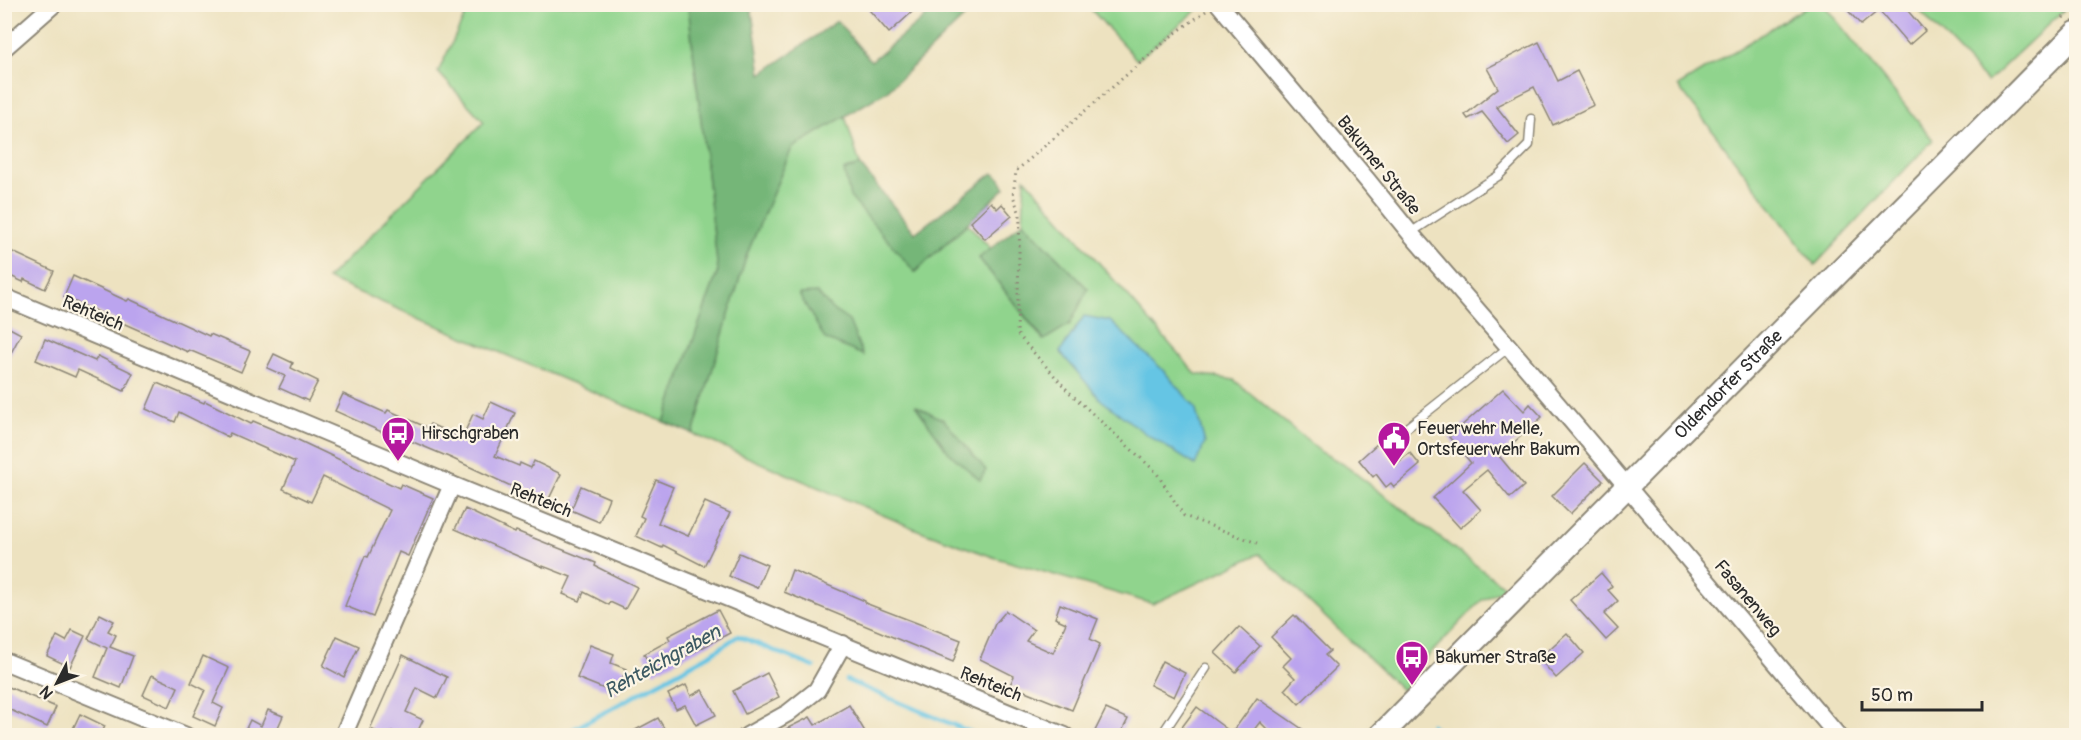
<svg xmlns="http://www.w3.org/2000/svg" width="2081" height="740" font-family="Pangolin,sans-serif">
	<style>
		.green { fill: #90d48d; stroke: #5e805c; stroke-width: 1.5 }
		.forest { fill: #74b678; stroke: #507052; stroke-width: 1.5 }
		.water { fill: #65c5e4; stroke: #487888; stroke-width: 1.5 }
		.lines { fill: none; stroke-linecap: round; stroke-linejoin: round }
		.stream { stroke: #65c5e4; stroke-width: 4.5 }
		.building { fill: #bba4ee }
		.service-casing { stroke: #8c8676; stroke-width: 11 }
		.minor-casing { stroke: #8c8676; stroke-width: 20 }
		.secondary-casing { stroke: #8c8676; stroke-width: 26 }
		.path { stroke: #8c8676; stroke-width: 3; stroke-dasharray: 1.5 4.5; stroke-linecap: butt }
		.service { stroke: #fff; stroke-width: 8 }
		.minor { stroke: #fff; stroke-width: 16 }
		.secondary { stroke: #fff; stroke-width: 22 }
		.labels { text-anchor: middle; stroke-width: 4.5; stroke-linejoin: round; paint-order: stroke }
		.street-label { font-size: 18px; fill: #2b2b2b; stroke: #fcf5e5 }
		.poi-label { font-size: 18px; fill: #2b2b2b; stroke: #fcf5e5; text-anchor: start }
		.water-label { font-size: 20px; font-style: italic; fill: #3c5962; stroke: #fcf5e5 }
	</style>
	<rect width="100%" height="100%" fill="#fcf5e5"/>
	<filter id="ink" filterUnits="userSpaceOnUse"><feTurbulence type="fractalNoise" baseFrequency=".0167" numOctaves="2"/><feDisplacementMap in="SourceGraphic" scale="12" xChannelSelector="R" yChannelSelector="G"/><feConvolveMatrix kernelMatrix="1 2 1 2 8 2 1 2 1" color-interpolation-filters="sRGB"/></filter>
	<filter id="wash" filterUnits="userSpaceOnUse"><feTurbulence type="fractalNoise" baseFrequency=".008" numOctaves="4" result="noise"/><feDisplacementMap in="SourceGraphic" scale="24" xChannelSelector="R" yChannelSelector="G"/><feGaussianBlur stdDeviation="1.35" result="paint"/><feColorMatrix in="noise" values="0 0 0 0 0 0 0 0 0 0 0 0 0 0 0 0 0 1.4 0 .05"/><feComposite in="paint" operator="in"/></filter>
	<g filter="url(#wash)">
		<rect width="100%" height="100%" fill="#ede2c0"/>
		<g class="green">
			<path d="M470 5H688L718 271 664 422 327 279 484 122 438 72Z"/>
			<path d="M1087 5H1203L1137 60Z"/>
			<path d="M1809 5H1824L1933 140 1815 265 1678 86Z"/>
			<path d="M1914 5H2069L1987 82Z"/>
			<path d="M845 116 860 165 844 171 915 272 968 224 991 249 979 258 1043 340 1070 324 1088 289 1023 222 1025 178 1196 374 1234 380 1321 452 1343 464 1506 588 1482 600 1411 674 1403 691 1259 554 1153 604 993 557 918 530 693 434 747 254 792 148Z"/>
		</g>
		<g class="forest">
			<path d="M688 5H751L761 74 837 21 871 61 940 5H977L887 91 792 148 747 254 693 434 664 422 718 271Z"/>
			<path d="M860 165 915 233 993 173 1000 179 1005 188 915 272 850 197 844 171Z"/>
			<path d="M1023 222 1088 289 1070 324 1044 340 979 258Z"/>
			<path d="M817 293 833 310 849 321 863 355 825 339 799 294Z"/>
			<path d="M915 405 944 420 986 470 980 480 949 453Z"/>
		</g>
		<path class="water" d="M1084 316 1110 321 1163 370 1195 407 1205 443 1195 465 1146 434 1101 400 1060 352Z"/>
		<g class="lines">
			<g class="stream">
				<path d="M846 680 980 736"/>
				<path d="M1431 725 1442 736"/>
				<path d="M561 736 711 654 738 636 814 667"/>
			</g>
		</g>
		<g id="blocks">
			<g class="building">
				<path d="M864 4H921L889 33Z"/>
				<path d="M1842 4H1902L1925 31 1909 45 1879 10 1861 25Z"/>
				<path d="M1539 42 1558 81 1577 71 1594 105 1553 125 1534 87 1496 106 1519 135 1508 144 1482 112 1468 119 1465 115 1498 88 1487 68Z"/>
				<path d="M991 202 997 209 1002 204 1012 216 985 239 970 222Z"/>
				<path d="M4 248 54 271 45 289 24 279 23 282 4 273Z"/>
				<path d="M73 276 127 301 129 299 209 336 210 334 250 351 241 372 189 350 188 352 64 297Z"/>
				<path d="M4 325 21 334 4 366Z"/>
				<path d="M45 339 95 361 98 356 133 373 124 391 78 370 75 377 36 360Z"/>
				<path d="M274 354 293 363 291 368 318 381 308 401 279 388 285 376 267 368Z"/>
				<path d="M157 383 204 403 205 401 251 424 253 421 296 439 399 488 401 484 433 498 408 556 399 552 373 617 345 606 365 556 368 557 390 510 323 477 311 502 283 489 295 462 230 433 228 437 179 412 175 422 146 409Z"/>
				<path d="M1503 389 1524 411 1530 404 1542 417 1499 456 1524 486 1510 498 1487 470 1463 490 1481 510 1460 528 1433 498 1471 463 1449 437Z"/>
				<path d="M343 394 386 413 388 410 428 428 430 424 462 438 473 414 483 419 491 402 515 413 495 456 519 466 520 463 531 468 534 461 561 474 547 503 451 458 406 439 404 442 335 411Z"/>
				<path d="M1378 443 1396 464 1410 453 1420 465 1394 487 1391 483 1386 487 1376 474 1373 477 1359 460Z"/>
				<path d="M1585 463 1603 481 1570 514 1552 496Z"/>
				<path d="M656 480 673 487 658 523 688 536 705 502 730 513 704 566 663 545 662 548 636 536 644 518 640 516Z"/>
				<path d="M581 486 609 498 599 522 571 510Z"/>
				<path d="M465 509 515 533 516 531 596 563 595 566 637 587 625 609 610 602 609 605 584 592 580 601 563 594 571 577 543 566V567L455 529Z"/>
				<path d="M739 553 767 565 757 588 729 576Z"/>
				<path d="M792 570 865 601V603L961 640 953 662 784 592Z"/>
				<path d="M1601 573 1612 586 1608 590 1618 601 1604 614 1618 629 1606 640 1570 600Z"/>
				<path d="M1060 604 1098 619 1090 639 1100 644 1072 710 1010 685 1014 676 980 659 995 624 1006 611 1034 630 1026 641 1053 653 1066 623 1055 618Z"/>
				<path d="M718 610 730 633 654 673 644 654 670 640 668 636Z"/>
				<path d="M100 614 114 621 108 631 116 635 110 647 133 656 121 688 95 677 107 648 88 639Z"/>
				<path d="M1294 615 1330 651 1325 655 1337 667 1299 704 1285 689 1295 678 1283 666 1291 658 1271 637Z"/>
				<path d="M1239 627 1260 646 1236 672 1215 653Z"/>
				<path d="M72 630 85 636 70 667 47 656 57 636 66 641Z"/>
				<path d="M1567 633 1584 653 1556 678 1542 662 1547 657 1544 654Z"/>
				<path d="M337 636 359 646 344 677 323 666Z"/>
				<path d="M590 645 614 654 611 663 626 669 617 694 577 678Z"/>
				<path d="M403 655 447 677 437 698 417 688 406 712 423 720 416 735H401L392 731 390 735H385L370 729Z"/>
				<path d="M203 656 229 668 213 703 223 708 215 726 193 716 205 690 191 683Z"/>
				<path d="M1162 661 1185 673 1174 697 1150 685Z"/>
				<path d="M767 673 779 697 745 714 733 691Z"/>
				<path d="M152 675 178 687 169 707 143 695Z"/>
				<path d="M4 685 56 707 47 727 4 707Z"/>
				<path d="M686 685 691 696 702 690 716 715 696 725 685 705 676 709 668 694Z"/>
				<path d="M1257 698 1311 735H1273L1260 722 1250 735H1176L1197 707 1232 733Z"/>
				<path d="M849 705 867 735H774L810 717 815 725Z"/>
				<path d="M1106 709 1128 719 1120 735H1104L1095 731Z"/>
				<path d="M268 710 283 716 276 732 282 735H243L250 720 261 726Z"/>
				<path d="M80 714 105 726 101 735H70Z"/>
				<path d="M658 718 668 735H626Z"/>
			</g>
		</g>
	</g>
	<g filter="url(#ink)">
		<use href="#blocks" fill-opacity="0" stroke="#8c8676" stroke-width="1.5"/>
		<g class="lines">
			<defs>
				<g id="service">
					<path d="M1410 233 1498 176 1529 145 1531 119"/>
					<path d="M1394 438 1509 347"/>
					<path d="M1161 736 1206 668"/>
				</g>
				<g id="minor">
					<path d="M1219 4 1367 180 1410 233 1509 347 1838 736"/>
					<path d="M4 48 54 4"/>
					<path d="M4 297 452 485 1065 736"/>
					<path d="M4 661 186 736"/>
					<path d="M343 736 452 485"/>
					<path d="M747 736 788 713 817 690 843 644"/>
				</g>
				<g id="secondary">
					<path id="s1" d="M1380 736 2076 33"/>
				</g>
			</defs>
			<use href="#service" class="service-casing"/>
			<use href="#minor" class="minor-casing"/>
			<use href="#secondary" class="secondary-casing"/>
			<g class="path">
				<path d="M1206 11 1170 37 1016 171 1013 196 1020 214 1017 334 1069 392 1156 472 1184 516 1257 543"/>
				<path d="M2063 18 2076 4"/>
			</g>
			<use href="#service" class="service"/>
			<use href="#minor" class="minor"/>
			<use href="#secondary" class="secondary"/>
		</g>
	</g>
	<defs>
		<symbol id="bus-pin" viewBox="-11 -11 22 30"><path d="M0 17L-7.5 6A9.5 9.5 0 1 1 7.5 6Z" fill="#b5179e" stroke="#fcf5e5"/><path d="M-5-6H5V4H4V6H2V4H-2V6H-4V4H-5ZM-3.5-4V0h7V-4ZM-3.5 1.2v1.5H-2V1.2ZM2 1.2v1.5H3.5V1.2Z" fill="#fff"/></symbol>
		<symbol id="civic-pin" viewBox="-11 -11 22 30"><path d="M0 17L-7.5 6A9.5 9.5 0 1 1 7.5 6Z" fill="#b5179e" stroke="#fcf5e5"/><path d="M-.6-6.5H3V-4.5H.6V-3L4-1V1h2V6H-6V1h2V-1L-.6-3ZM-1.2 2.5V6h2.4V2.5Z" fill="#fff"/></symbol>
	</defs>
	<g fill-rule="evenodd">
		<use href="#bus-pin" x="379" y="414" width="38" height="52"/>
		<use href="#civic-pin" x="1375" y="419" width="38" height="52"/>
		<use href="#bus-pin" x="1393" y="638" width="38" height="52"/>
	</g>
	<g class="labels">
		<g class="street-label">
			<text transform="translate(1379 165) rotate(51)" y="6">Bakumer Straße</text>
			<text transform="translate(93 313) rotate(23)" y="6">Rehteich</text>
			<text dy="6" stroke="none"><textPath href="#s1" startOffset="495">Oldendorfer Straße</textPath></text>
			<text transform="translate(541 500) rotate(22)" y="6">Rehteich</text>
			<text transform="translate(1748 598) rotate(50)" y="6">Fasanenweg</text>
			<text transform="translate(991 684) rotate(22)" y="6">Rehteich</text>
		</g>
		<g class="poi-label">
			<text x="1417" y="434">Feuerwehr Melle,<tspan x="1417" dy="21">Ortsfeuerwehr Bakum</tspan></text>
			<text x="421" y="439">Hirschgraben</text>
			<text x="1435" y="663">Bakumer Straße</text>
		</g>
		<g class="water-label">
			<text transform="translate(662 661) rotate(-29)" y="7">Rehteichgraben</text>
		</g>
	</g>
	<rect width="2081" height="740" fill="none" stroke="#fcf5e5" stroke-width="24"/>
	<g transform="translate(57 683) rotate(228)" stroke="#fcf5e5" stroke-width="4.5" paint-order="stroke">
	<path d="M0-4.5L10 22L0 15L-10 22Z" fill="#2b2b2b"/>
	<text y="-9" font-size="16" font-weight="bold" text-anchor="middle" fill="#2b2b2b">N</text>
	</g>
	<path d="M1862 701v9h120v-9" fill="none" stroke="#2b2b2b" stroke-width="3"/>
	<text x="1871" y="701" font-size="18" fill="#2b2b2b" stroke="#fcf5e5" stroke-width="4.5" paint-order="stroke">50 m</text>
</svg>
